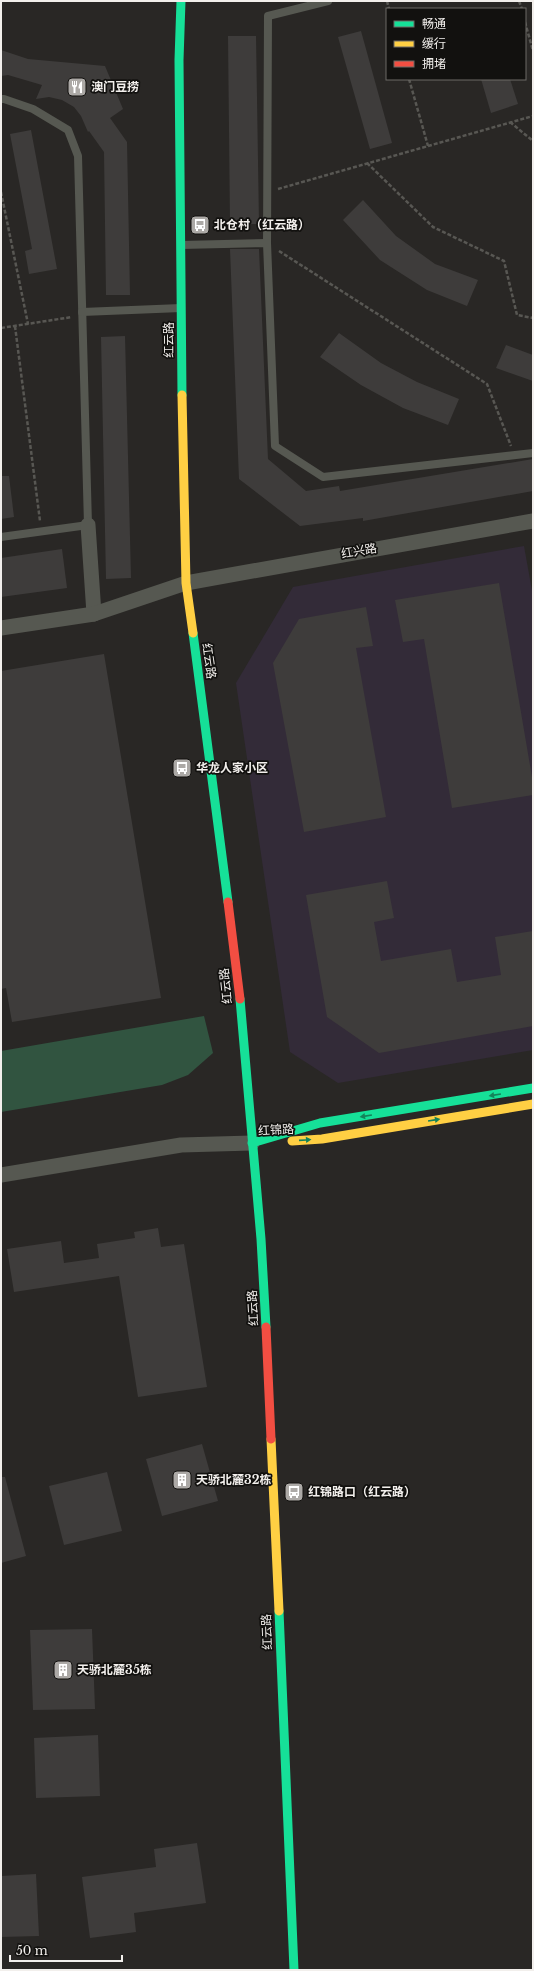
<svg xmlns="http://www.w3.org/2000/svg" width="534" height="1971" font-family="'Libre Baskerville','Noto Sans SC',serif">
	<style>
		.industrial { fill: #332b38 }
		.green { fill: #315440 }
		.building { fill: #3e3c3b }
		.lines { fill: none; stroke-linecap: round; stroke-linejoin: round }
		.path { stroke: #585753; stroke-width: 2.5; stroke-dasharray: 4 2; stroke-linecap: butt }
		.lane { stroke: #565851; stroke-width: 8 }
		.street { stroke: #565851; stroke-width: 15 }
		.fast { stroke: #16e098; stroke-width: 9 }
		.slow { stroke: #ffcf43; stroke-width: 9 }
		.jam { stroke: #f24e42; stroke-width: 9 }
		.oneway { fill: #14835a }
		.labels { text-anchor: middle; stroke-width: 3.5; stroke-linejoin: round; paint-order: stroke }
		.poi-label { font-size: 12px; font-weight: bold; fill: #f2efec; stroke: #12110f; text-anchor: start }
		.street-label { font-size: 12px; fill: #f2efec; stroke: #12110f }
	</style>
	<rect width="100%" height="100%" fill="#292725"/>
	<path class="industrial" d="M524 546 533 596V1050L338 1083 290 1052 236 683 293 587Z"/>
	<path class="green" d="M204 1016 213 1053 188 1075 162 1085 1 1112V1051Z"/>
	<g class="building">
		<path d="M361 31 392 143 370 149 338 37Z"/>
		<path d="M228 36H256L259 224H230Z"/>
		<path d="M1 50 28 59 105 66 123 109 110 118 127 142 130 295H106L104 152 89 131 88 132 81 116 74 107 62 100 49 97 36 99 42 85 8 75 1 76Z"/>
		<path d="M481 79H510L518 104 491 113Z"/>
		<path d="M31 130 57 269 29 274 25 251 32 249 10 134Z"/>
		<path d="M363 200 396 236 435 264 478 280 467 306 427 290 380 260 343 220Z"/>
		<path d="M230 249H259L268 459 306 491 339 486 340 491 533 459V491L363 521V518L300 526 239 479Z"/>
		<path d="M339 333 381 363 417 382 459 399 448 425 403 408 361 385 320 357Z"/>
		<path d="M125 336 131 578 106 579 101 337Z"/>
		<path d="M506 345 533 355V381L496 368Z"/>
		<path d="M1 476H9L14 517 1 519Z"/>
		<path d="M62 549 67 588 1 597V558Z"/>
		<path d="M499 583 533 783V795L452 808 424 639 403 642 395 600Z"/>
		<path d="M366 607 373 646 356 648 386 817 304 832 273 663 299 619Z"/>
		<path d="M104 654 161 998 12 1022 6 988 1 989V671Z"/>
		<path d="M387 881 394 918 374 922 381 961 451 949 457 982 501 975 495 937 533 931V1026L379 1053 327 1017 306 895Z"/>
		<path d="M158 1228 161 1247 184 1244 207 1387 138 1397 119 1276 14 1292 7 1249 61 1241 64 1263 99 1258 97 1244 135 1238 134 1232Z"/>
		<path d="M202 1444 218 1501 162 1516 146 1459Z"/>
		<path d="M107 1472 122 1531 64 1545 49 1486Z"/>
		<path d="M1 1477H5L26 1556 1 1563Z"/>
		<path d="M92 1629 95 1709 33 1710 30 1630Z"/>
		<path d="M98 1735 100 1796 36 1798 34 1738Z"/>
		<path d="M197 1843 206 1903 134 1913 136 1932 90 1938 82 1877 156 1867 154 1849Z"/>
		<path d="M36 1874 39 1936 1 1937V1876Z"/>
	</g>
	<g class="lines">
		<g class="path">
			<path d="M387 1 389 9"/>
			<path d="M519 1 522 9"/>
			<path d="M525 22 533 51"/>
			<path d="M409 79 428 146"/>
			<path d="M510 122 533 141"/>
			<path d="M367 163 433 227 504 261 517 315 533 318"/>
			<path d="M278 189 533 116"/>
			<path d="M1 192 28 324"/>
			<path d="M279 251 487 384 511 446"/>
			<path d="M15 326 40 521"/>
			<path d="M1 328 72 317"/>
		</g>
		<g class="lane">
			<path d="M1 99H4L33 109 68 130 78 156 88 525 1 537"/>
			<path d="M267 243 268 16 328 1"/>
			<path d="M181 245 267 243 275 446 323 477 533 453"/>
			<path d="M82 312 181 308"/>
		</g>
		<g class="street">
			<path d="M88 525 94 614"/>
			<path d="M1 628 94 614 186 583 533 521"/>
			<path d="M1 1175 181 1145 252 1143"/>
		</g>
		<g class="fast">
			<path d="M181 1 179 60 182 395"/>
			<path d="M193 633 228 902"/>
			<path d="M240 999 261 1239 266 1327"/>
			<path d="M252 1143 320 1123 533 1088"/>
			<path d="M279 1611 294 1970"/>
		</g>
		<g class="slow">
			<path d="M182 395 186 583 193 633"/>
			<path d="M292 1141 322 1139 533 1104"/>
			<path d="M271 1439 279 1611"/>
		</g>
		<g class="jam">
			<path d="M228 902 240 999"/>
			<path d="M266 1327 271 1439"/>
		</g>
	</g>
	<defs><path id="oneway-solid" d="M-6-.8H1V-3.2L6.5 0L1 3.2V.8H-6Z"/></defs>
	<g class="oneway">
		<use href="#oneway-solid" transform="translate(495 1095) rotate(171)"/>
		<use href="#oneway-solid" transform="translate(366 1116) rotate(171)"/>
		<use href="#oneway-solid" transform="translate(434 1120) rotate(-9)"/>
		<use href="#oneway-solid" transform="translate(305 1140) rotate(-4)"/>
	</g>
	<defs>
		<symbol id="restaurant-square" viewBox="-11 -11 22 22"><rect x="-9" y="-9" width="18" height="18" rx="4" fill="#aca9a6" stroke="#12110f"/><path d="M-5-6h1v4h1v-4h1v4h1v-4h1v5L-1.5 .5V6h-2V.5L-5-1ZM5-6V6H3V1.5H1.5Q1.5-4 5-6Z" fill="#fff"/></symbol>
		<symbol id="bus-square" viewBox="-11 -11 22 22"><rect x="-9" y="-9" width="18" height="18" rx="4" fill="#aca9a6" stroke="#12110f"/><path d="M-5-6H5V4H4V6H2V4H-2V6H-4V4H-5ZM-3.5-4V0h7V-4ZM-3.5 1.2v1.5H-2V1.2ZM2 1.2v1.5H3.5V1.2Z" fill="#fff"/></symbol>
		<symbol id="building-square" viewBox="-11 -11 22 22"><rect x="-9" y="-9" width="18" height="18" rx="4" fill="#aca9a6" stroke="#12110f"/><path d="M-4-6H4V6H1V3H-1V6H-4ZM-2.5-4.3h1.7v1.8h-1.7ZM.8-4.3h1.7v1.8H.8ZM-2.5-1h1.7V.8h-1.7ZM.8-1h1.7V.8H.8Z" fill="#fff"/></symbol>
	</defs>
	<g fill-rule="evenodd">
		<use href="#restaurant-square" x="66" y="76" width="22" height="22"/>
		<use href="#bus-square" x="189" y="214" width="22" height="22"/>
		<use href="#bus-square" x="171" y="757" width="22" height="22"/>
		<use href="#building-square" x="171" y="1469" width="22" height="22"/>
		<use href="#bus-square" x="283" y="1481" width="22" height="22"/>
		<use href="#building-square" x="52" y="1659" width="22" height="22"/>
	</g>
	<g class="labels">
		<g class="poi-label">
			<text x="91" y="91">澳门豆捞</text>
			<text x="214" y="229">北仓村（红云路）</text>
			<text x="196" y="772">华龙人家小区</text>
			<text x="196" y="1484">天骄北麓32栋</text>
			<text x="308" y="1496">红锦路口（红云路）</text>
			<text x="77" y="1674">天骄北麓35栋</text>
		</g>
		<g class="street-label">
			<text transform="translate(169 340) rotate(-90)" y="4">红云路</text>
			<text transform="translate(359 551) rotate(-10)" y="4">红兴路</text>
			<text transform="translate(209 661) rotate(82)" y="4">红云路</text>
			<text transform="translate(226 986) rotate(-96)" y="4">红云路</text>
			<text transform="translate(276 1130) rotate(-3)" y="4">红锦路</text>
			<text transform="translate(253 1308) rotate(-93)" y="4">红云路</text>
			<text transform="translate(267 1632) rotate(-92)" y="4">红云路</text>
		</g>
	</g>
	<rect width="534" height="1971" fill="none" stroke="#f2efec" stroke-width="4"/>
	<rect x="386" y="8" width="140" height="72" fill="#12110f" stroke="#6c6a67"/>
	<rect x="394" y="21" width="20" height="6" fill="#16e098" stroke="#6c6a67"/>
	<text x="422" y="28" font-size="12" fill="#f2efec">畅通</text>
	<rect x="394" y="41" width="20" height="6" fill="#ffcf43" stroke="#6c6a67"/>
	<text x="422" y="48" font-size="12" fill="#f2efec">缓行</text>
	<rect x="394" y="61" width="20" height="6" fill="#f24e42" stroke="#6c6a67"/>
	<text x="422" y="68" font-size="12" fill="#f2efec">拥堵</text>
	<path d="M10 1955v6h112v-6" fill="none" stroke="#f2efec" stroke-width="2"/>
	<text x="16" y="1955" font-size="12" fill="#f2efec" stroke="#12110f" stroke-width="3" paint-order="stroke">50 m</text>
</svg>
